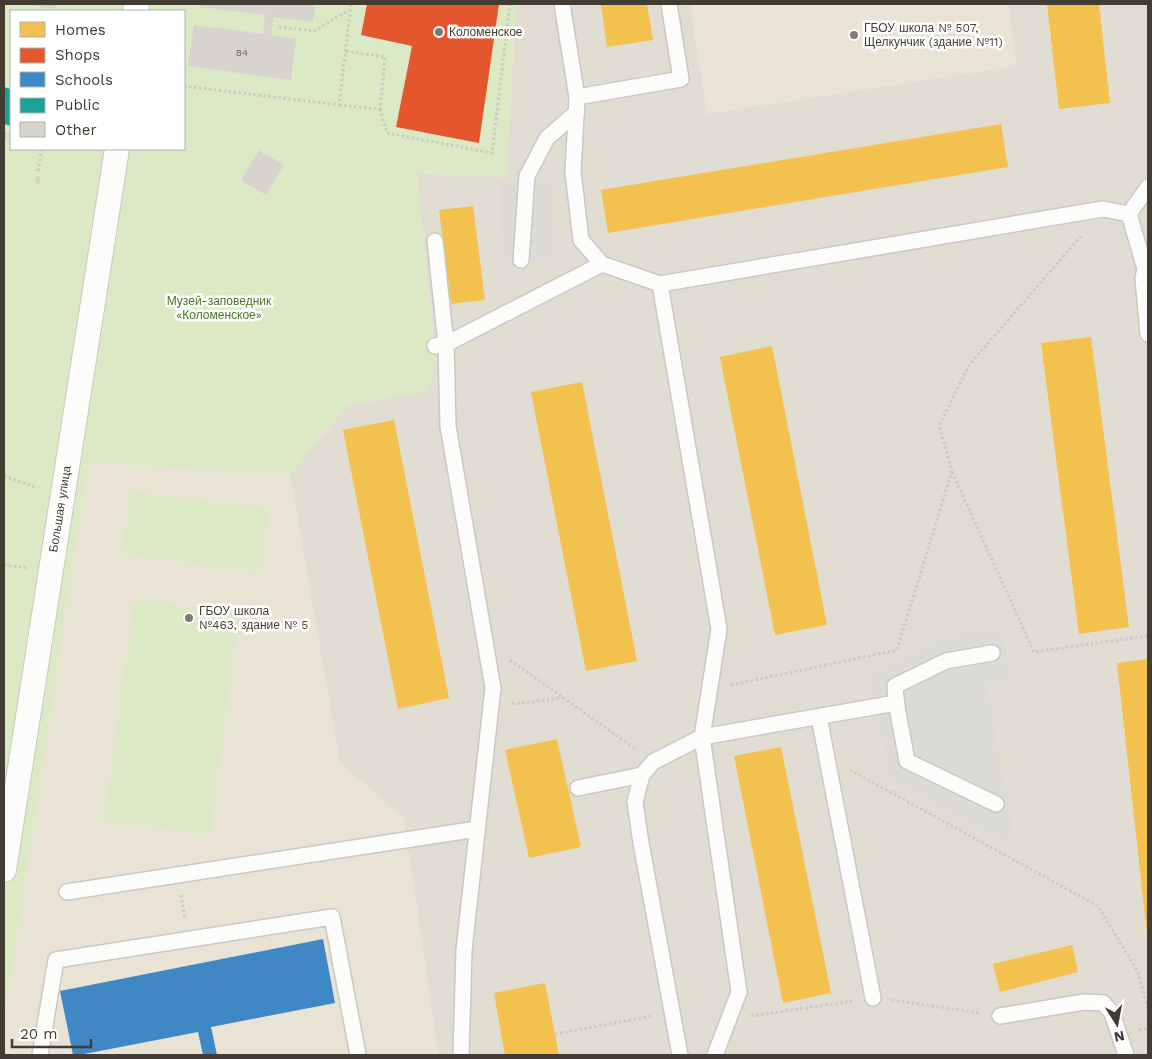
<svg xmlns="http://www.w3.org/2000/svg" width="1152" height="1059" font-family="'Work Sans',sans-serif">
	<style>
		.residential { fill: #e2ddd3 }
		.education { fill: #e9e3d5 }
		.green { fill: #dce9c5; fill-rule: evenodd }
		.parking { fill: #dddbd6 }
		.homes { fill: #f2c14e }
		.shops { fill: #e4572e }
		.schools { fill: #3f88c5 }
		.public { fill: #17a398 }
		.building { fill: #d7d4cf }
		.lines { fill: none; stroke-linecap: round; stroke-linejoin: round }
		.service-casing { stroke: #cac8c2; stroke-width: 18 }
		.pedestrian-casing { stroke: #cac8c2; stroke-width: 26 }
		.path { stroke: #cccac5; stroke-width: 3; stroke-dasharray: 2.5 2.5; stroke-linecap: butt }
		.service { stroke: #fcfcfb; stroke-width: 15 }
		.pedestrian { stroke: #fcfcfb; stroke-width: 24 }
		.poi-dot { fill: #7f7a72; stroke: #fff; stroke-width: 2 }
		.labels { text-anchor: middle; stroke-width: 5; stroke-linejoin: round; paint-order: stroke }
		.number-label { font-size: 10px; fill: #69635b }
		.poi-label { font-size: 12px; fill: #433c33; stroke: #fff; text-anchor: start }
		.park-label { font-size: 12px; fill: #467427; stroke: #fff }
		.street-label { font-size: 12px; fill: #433c33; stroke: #fff }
	</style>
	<rect width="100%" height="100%" fill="#eeece6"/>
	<path class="residential" d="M516 4H1148V1055H4V1022L88 462 290 474 348 405 428 391 436 362 416 173 506 177Z"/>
	<g class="education">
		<path d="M690 4H1008L1017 66 707 114Z"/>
		<path d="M88 462 290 474 340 763 404 818 438 1055H4V1022Z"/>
	</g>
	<g class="green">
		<path d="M4 4H516L506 177 416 173 436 362 428 391 348 405 290 474 88 463 4 1022ZM11 11H184V149H11Z"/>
		<path d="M131 491 269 509 260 572 122 554Z"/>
		<path d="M134 599 239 614 210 835 104 820Z"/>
	</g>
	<g class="parking">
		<path d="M551 181 554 261 503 263 499 183Z"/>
		<path d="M999 624 1010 680 987 683 1016 848 891 781 868 677 932 641Z"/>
	</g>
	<g class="homes">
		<path d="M601 4H647L653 40 607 47Z"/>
		<path d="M1047 4H1099L1110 103 1059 109Z"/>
		<path d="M1001 124 1008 167 608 233 601 190Z"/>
		<path d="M473 206 485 300 451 304 439 210Z"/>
		<path d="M1091 337 1129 627 1079 634 1041 343Z"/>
		<path d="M772 346 827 625 775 635 720 357Z"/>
		<path d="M582 382 637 661 586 671 531 392Z"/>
		<path d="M394 420 449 698 398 709 343 430Z"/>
		<path d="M1148 659V934H1147L1117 663Z"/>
		<path d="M557 739 581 847 529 858 505 750Z"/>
		<path d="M781 747 831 993 783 1003 734 756Z"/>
		<path d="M1072 945 1078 972 1000 992 993 964Z"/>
		<path d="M545 983 559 1055H505L494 993Z"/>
	</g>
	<path class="shops" d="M367 4H499L479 143 396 127 412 46 361 35Z"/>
	<path class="schools" d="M323 939 335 1003 211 1027 217 1055H203L198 1032 79 1055H73L60 991Z"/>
	<path class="public" d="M4 87 11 89V126L4 124Z"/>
	<g class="building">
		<path d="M30 4H56L55 9 30 5Z"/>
		<path d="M200 4H315L313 22 274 17 271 35 296 39 291 80 188 66 194 25 263 34 265 15 200 7Z"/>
		<path d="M259 150 284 165 266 195 241 180Z"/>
		<path d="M36 176 40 177 39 184 35 183Z"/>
	</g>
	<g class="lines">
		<defs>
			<g id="service">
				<path d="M562 4 577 97 573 172 581 240 602 264 660 284"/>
				<path d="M577 97 681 79 669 4"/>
				<path d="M1129 214 1148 187"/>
				<path d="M435 241 446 344 448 426 493 688 464 950 461 1055"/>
				<path d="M521 260 527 176 547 138 577 112"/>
				<path d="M435 346 446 344 602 264"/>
				<path d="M992 653 946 661 895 686C896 711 903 736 907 761L996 804"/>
				<path d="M896 703 702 737 719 629 660 284 1103 209 1129 214 1145 269 1143 278 1148 334"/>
				<path d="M819 717 873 998"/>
				<path d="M578 788 642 775"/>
				<path d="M67 892 477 829"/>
				<path d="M1000 1016 1084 1002 1103 1003 1112 1013 1126 1055"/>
				<path d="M40 1055 56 960 332 917 358 1055"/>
				<path d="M680 1055 641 843 635 802 642 775 653 762 702 737 739 992 715 1055"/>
			</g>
			<g id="pedestrian">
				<path d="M135 11 137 4"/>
				<path d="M4 870 117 149"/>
			</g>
		</defs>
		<use href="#service" class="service-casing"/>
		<use href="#pedestrian" class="pedestrian-casing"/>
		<g class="path">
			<path d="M279 27 314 31 349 10"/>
			<path d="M184 86 339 105 351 4"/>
			<path d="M339 105 380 109 385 57 345 51"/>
			<path d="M380 109 387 133 492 153 510 4"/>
			<path d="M4 133 11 135"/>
			<path d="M4 138 11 137"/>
			<path d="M38 171 42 149"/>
			<path d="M952 472 1034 652 1148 636"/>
			<path d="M4 476 38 488"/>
			<path d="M4 565 28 568"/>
			<path d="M510 660 637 750"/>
			<path d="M731 685 897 650 952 471 939 426 969 365 1082 235"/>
			<path d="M512 704 563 698"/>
			<path d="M850 770 1098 906 1138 972 1148 1010"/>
			<path d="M181 895 185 919"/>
			<path d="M892 1000 980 1013"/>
			<path d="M751 1016 853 1001"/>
			<path d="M1139 1030 1148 1028"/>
			<path d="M555 1034 652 1016"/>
		</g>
		<use href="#service" class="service"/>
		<use href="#pedestrian" class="pedestrian"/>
	</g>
	<g class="poi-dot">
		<circle cx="439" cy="32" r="5"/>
		<circle cx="854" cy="35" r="5"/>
		<circle cx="189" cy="618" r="5"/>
	</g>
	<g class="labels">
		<g class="number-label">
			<text x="242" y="56">84</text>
		</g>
		<g class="poi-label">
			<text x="864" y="32">ГБОУ школа № 507,<tspan x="864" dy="14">Щелкунчик (здание №11)</tspan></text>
			<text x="449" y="36">Коломенское</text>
			<text x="199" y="615">ГБОУ школа<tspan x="199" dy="14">№463, здание № 5</tspan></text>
		</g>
		<g class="park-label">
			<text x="219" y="305">Музей-заповедник<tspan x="219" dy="14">«Коломенское»</tspan></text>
		</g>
		<g class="street-label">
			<text transform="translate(60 509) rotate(-81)" y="4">Большая улица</text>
		</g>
	</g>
	<rect width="1152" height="1059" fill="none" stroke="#433c33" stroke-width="10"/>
	<rect x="10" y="10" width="175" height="140" fill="#ffffff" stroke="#b4b1ad"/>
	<rect x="20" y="22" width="25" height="15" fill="#f2c14e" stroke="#b4b1ad"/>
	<text x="55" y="35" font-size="15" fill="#433c33">Homes</text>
	<rect x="20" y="48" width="25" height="15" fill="#e4572e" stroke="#b4b1ad"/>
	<text x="55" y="60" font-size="15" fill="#433c33">Shops</text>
	<rect x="20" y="72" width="25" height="15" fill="#3f88c5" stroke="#b4b1ad"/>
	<text x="55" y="85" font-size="15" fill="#433c33">Schools</text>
	<rect x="20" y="98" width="25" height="15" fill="#17a398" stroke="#b4b1ad"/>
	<text x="55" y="110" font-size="15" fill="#433c33">Public</text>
	<rect x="20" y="122" width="25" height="15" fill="#d7d4cf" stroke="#b4b1ad"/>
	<text x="55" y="135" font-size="15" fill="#433c33">Other</text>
	<g transform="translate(1117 1024) rotate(169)" stroke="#ffffff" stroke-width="4" paint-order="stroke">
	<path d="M0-4L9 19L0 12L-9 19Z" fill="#433c33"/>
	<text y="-8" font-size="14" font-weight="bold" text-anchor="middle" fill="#433c33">N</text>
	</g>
	<path d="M12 1039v8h79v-8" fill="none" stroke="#433c33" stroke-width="2.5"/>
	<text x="20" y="1039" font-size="15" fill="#433c33" stroke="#ffffff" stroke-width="4" paint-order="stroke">20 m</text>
</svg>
